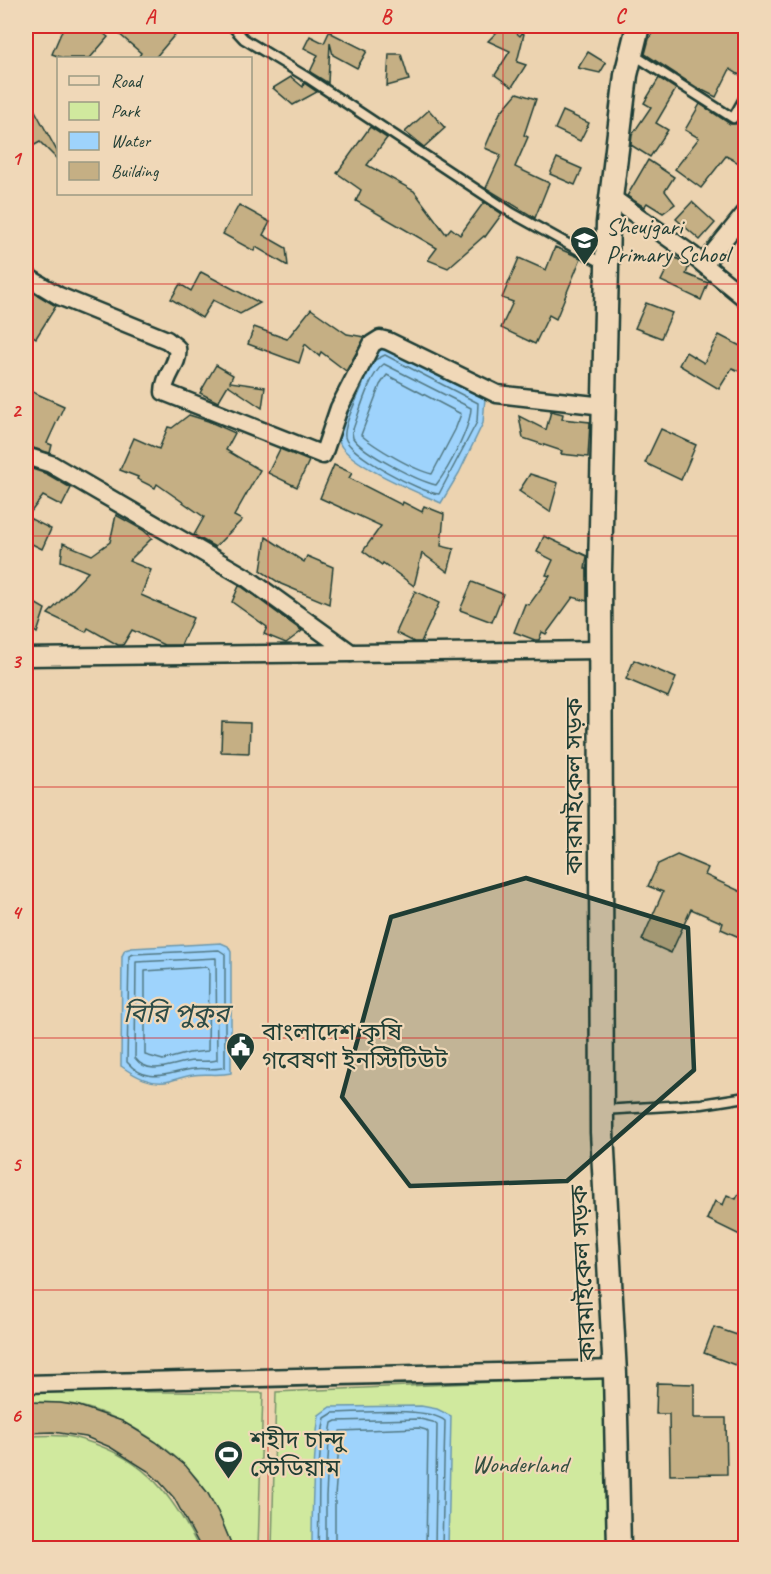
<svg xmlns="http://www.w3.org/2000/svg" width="771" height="1574" font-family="Caveat,'Noto Sans Bengali',sans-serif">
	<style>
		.green { fill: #d0e99e; stroke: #789369; stroke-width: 1.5 }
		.water { fill: #9ed3fc; stroke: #6b97ac; stroke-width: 1.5 }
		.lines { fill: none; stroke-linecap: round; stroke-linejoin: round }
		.shore { stroke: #527984; stroke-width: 1.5 }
		.building { fill: #c5af84; stroke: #1f3d34; stroke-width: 1.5 }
		.lane-casing { stroke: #1f3d34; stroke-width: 13 }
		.street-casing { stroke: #1f3d34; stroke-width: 21 }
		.secondary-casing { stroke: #1f3d34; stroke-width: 27 }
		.lane { stroke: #f0d8b8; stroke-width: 8 }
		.street { stroke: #f0d8b8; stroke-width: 16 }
		.secondary { stroke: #f0d8b8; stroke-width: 22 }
		.marked { fill: #1f3d34; fill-opacity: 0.2; stroke: #1f3d34; stroke-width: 4.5; stroke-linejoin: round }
		.grid { fill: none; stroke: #d62828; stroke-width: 1.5; stroke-opacity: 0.55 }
		.labels { text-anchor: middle; stroke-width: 4.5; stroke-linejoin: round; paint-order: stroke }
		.poi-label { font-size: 24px; fill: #1f3d34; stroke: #f0d8b8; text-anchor: start }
		.street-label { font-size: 24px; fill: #1f3d34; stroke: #f0d8b8 }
		.park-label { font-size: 24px; fill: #314e3f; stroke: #f0d8b8 }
		.water-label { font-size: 26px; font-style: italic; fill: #2c4c48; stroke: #f0d8b8 }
		.neatline { fill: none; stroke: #d62828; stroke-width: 2 }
		.grid-label { font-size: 20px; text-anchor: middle; font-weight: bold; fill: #d62828 }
	</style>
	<rect width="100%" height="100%" fill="#ecd3b0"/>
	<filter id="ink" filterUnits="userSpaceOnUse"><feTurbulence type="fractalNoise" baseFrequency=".0167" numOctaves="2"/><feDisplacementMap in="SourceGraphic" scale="12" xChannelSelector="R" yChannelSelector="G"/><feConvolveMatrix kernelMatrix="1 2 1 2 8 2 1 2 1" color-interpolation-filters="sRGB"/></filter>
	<g filter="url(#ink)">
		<g class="green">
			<path d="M605 1377 608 1548H272L276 1392Z"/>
			<path d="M74 1391 263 1393 258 1548H233C225 1530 219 1511 208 1494 181 1452 125 1416 76 1405 60 1402 43 1402 26 1402V1393Z"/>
			<path d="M26 1436C40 1436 58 1434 72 1437 140 1454 169 1488 199 1548H26Z"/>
		</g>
		<g class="water">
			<path d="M383 348C418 363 450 385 485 398L483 423 459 473 441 503C419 493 350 465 340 444 338 440 339 435 338 430L371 356Z"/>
			<path d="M221 943 228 946 231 952V1073C219 1076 206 1073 193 1075 185 1076 177 1079 170 1081 152 1086 135 1076 121 1066L122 956 125 950 132 948Z"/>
			<path d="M421 1406 437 1409 451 1416 448 1548H312C312 1504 313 1459 319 1415L330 1407Z"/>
		</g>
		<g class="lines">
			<g class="shore">
				<path d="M384 364 471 408C470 429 449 468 436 485 418 481 363 453 353 438L352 432C359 414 369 374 384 364Z"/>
				<path d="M387 375 461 414 455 430 432 474C414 470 376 448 361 435L380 385Z"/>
				<path d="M363 384C358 397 343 425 345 437 348 455 422 493 439 494L477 422 478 403 385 355 375 360 372 364"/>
				<path d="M219 950 225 954V1067C215 1071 203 1067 193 1069 168 1072 148 1086 127 1062L129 956 134 954Z"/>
				<path d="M216 958 217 1060C210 1062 202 1061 194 1061 174 1062 150 1078 135 1058L136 962Z"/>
				<path d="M207 967 209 970 208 1051 189 1053 163 1060 145 1055V971Z"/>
				<path d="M318 1548C320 1508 316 1458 325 1418L333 1413C358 1413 428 1406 445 1421L442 1548"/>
				<path d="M326 1548V1496L329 1441 332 1423 336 1421 420 1419 433 1422 437 1425 435 1548"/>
				<path d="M335 1548V1496L340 1431 419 1428 426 1430 428 1432 426 1548"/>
			</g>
		</g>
		<g class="building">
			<path d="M64 26H94L108 37 90 58H63L52 54Z"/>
			<path d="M110 26H169L177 32 155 58H138L141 53Z"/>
			<path d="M503 26H508L520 36 522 33 524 34 517 62 526 65 512 87 495 75 510 51 488 41Z"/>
			<path d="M656 26H746V79L730 69 716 97 696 87 645 54 649 39Z"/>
			<path d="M331 28V33L367 51 357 68 333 55 330 43 328 83 310 72 318 55 304 48 310 36 324 43Z"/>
			<path d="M588 52 606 63 600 73 578 68Z"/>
			<path d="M389 54H401L409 80 387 86Z"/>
			<path d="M291 77 303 87 304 83 317 92 293 105 273 88Z"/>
			<path d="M659 78 676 89 656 123 668 130 650 157 631 145 632 135 651 107 644 103Z"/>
			<path d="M517 93 536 99 524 135 528 137 515 167 549 183 535 218 486 188 501 155 485 148 500 113Z"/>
			<path d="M26 94 58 153V160L40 142 26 150Z"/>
			<path d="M700 104 730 124H736L739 120 746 125V167L726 156 701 188 675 169 699 138 685 130Z"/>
			<path d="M429 110 445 128 424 147 405 132Z"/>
			<path d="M563 111 589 123 580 141 555 129Z"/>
			<path d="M370 127 387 138 367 165 414 191 446 234 451 228 460 235 484 202 502 214 485 237 484 236 448 268 428 260 437 248 356 201 361 190 337 173Z"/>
			<path d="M557 158 582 169 575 185 550 174Z"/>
			<path d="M648 160 674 177 665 191 675 204 663 213 647 203 644 207 627 196Z"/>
			<path d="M692 202 715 223 700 240 676 219Z"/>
			<path d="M239 205 270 222 263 235 286 248 288 266 256 247 254 251 223 234Z"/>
			<path d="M555 247 581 258 556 319 549 315 535 344 501 328 513 302 502 298 519 258 546 270Z"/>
			<path d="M673 256 689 266 686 274 708 283 701 300 661 281Z"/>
			<path d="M201 272 260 303 240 314 213 300 202 318 171 299 180 284 191 291Z"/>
			<path d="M26 288 56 306 36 338 26 332Z"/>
			<path d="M646 303 672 313 661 338 635 328Z"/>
			<path d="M311 309 347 334 365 337 346 371 321 352 319 356 305 344 299 363 248 344 254 327 287 339Z"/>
			<path d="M719 335 746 349V358L739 371 732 368 719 389 679 365 686 352 704 363Z"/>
			<path d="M216 365 233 375 230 382 265 387 262 408 228 385 218 402 200 393Z"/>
			<path d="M26 389 64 406 47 443 52 445 50 453 26 446Z"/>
			<path d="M551 411 563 414 562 419 590 422 588 457 561 454 562 451 523 438 519 416 546 430Z"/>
			<path d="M189 415 208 421 235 433 226 450 260 470 234 516 242 520 215 547 194 535 204 517 157 484 155 488 137 479 138 477 120 470 134 438 159 449 168 427 172 428Z"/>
			<path d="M661 429 696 445 681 480 645 463Z"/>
			<path d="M280 449 309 461 297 487 268 473Z"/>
			<path d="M334 465 352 473 349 478 402 505 403 502 422 512 424 506 444 514 441 546 454 549 448 572 422 553 414 586 383 563 382 565 363 551 381 526 320 498Z"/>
			<path d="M26 467 47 474 71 488 62 506 43 496 27 517 51 529 42 549 26 541Z"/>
			<path d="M530 474 558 483 550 512 519 491Z"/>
			<path d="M116 515 143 530 152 538 129 561 151 570 141 595 193 618 181 645H164L132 630 123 645H118L88 628 86 632 48 614 88 572 61 561 63 543 92 555 110 542Z"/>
			<path d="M544 536 587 556 585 569H587V601L573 597 546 634 542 632 539 640H535L514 632 525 604 529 605 550 576 546 575 553 560 537 552Z"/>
			<path d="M266 537 304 562 307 556 333 567 329 604 281 584 261 571Z"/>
			<path d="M472 582 503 594 492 622 460 610Z"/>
			<path d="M239 586 242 587 302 631 286 643 264 634 267 627 232 602Z"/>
			<path d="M415 591 439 603 421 642H414L396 633Z"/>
			<path d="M26 598 45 609 37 633 26 625Z"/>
			<path d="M634 660 676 678 668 697 626 679Z"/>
			<path d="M222 722 250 723 249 753 221 752Z"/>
			<path d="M677 855 708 868 705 875 746 894V923L739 937 721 929 723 923 691 909 671 953 642 940 663 892 648 886 658 864Z"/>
			<path d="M746 1179V1238L707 1219 715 1201 723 1205 727 1195 736 1199Z"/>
			<path d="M714 1327 746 1338 735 1365 704 1353Z"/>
			<path d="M657 1383 694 1384V1418H726L727 1474 670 1475 669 1414H656Z"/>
			<path d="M26 1402 60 1403 79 1406 122 1421 156 1442 186 1466 207 1492 218 1512 233 1548H201L174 1498 159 1481 148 1471 110 1447 86 1437 53 1432 26 1433Z"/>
		</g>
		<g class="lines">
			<defs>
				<g id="lane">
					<path d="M232 26 244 39 308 78 512 213 604 264"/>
					<path d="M634 55 733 118 746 95"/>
					<path d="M603 1110 702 1104 746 1097"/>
				</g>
				<g id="street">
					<path d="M611 197 691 254 746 299"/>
					<path d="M704 264 746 212"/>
					<path d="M26 276 59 296 167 340 177 348C180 364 164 375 164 392L323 455 339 408 372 344 380 339 388 341 497 394 604 406"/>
					<path d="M26 456 51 464 247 578 351 653"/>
					<path d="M26 657 601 650"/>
					<path d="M26 1384 615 1369"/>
				</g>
				<path id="secondary" d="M619 1548 615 1374 602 1132 600 570 608 223 626 75 638 26"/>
			</defs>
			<use href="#lane" class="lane-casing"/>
			<use href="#street" class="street-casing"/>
			<use href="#secondary" class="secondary-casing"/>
			<use href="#lane" class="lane"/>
			<use href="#street" class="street"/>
			<use href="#secondary" class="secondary"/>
		</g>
	</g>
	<path class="marked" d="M526 878 688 928 694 1070 567 1181 410 1186 342 1097 391 917Z"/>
	<path class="grid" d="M268 26V1548M503 26V1548M26 284H746M26 536H746M26 787H746M26 1038H746M26 1290H746"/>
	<defs>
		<symbol id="school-pin" viewBox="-11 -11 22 30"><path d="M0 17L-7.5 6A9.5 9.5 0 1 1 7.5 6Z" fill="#1f3d34" stroke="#f0d8b8"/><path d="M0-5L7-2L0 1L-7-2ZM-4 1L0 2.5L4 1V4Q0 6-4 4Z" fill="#fff"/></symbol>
		<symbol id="civic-pin" viewBox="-11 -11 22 30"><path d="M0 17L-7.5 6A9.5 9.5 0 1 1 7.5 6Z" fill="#1f3d34" stroke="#f0d8b8"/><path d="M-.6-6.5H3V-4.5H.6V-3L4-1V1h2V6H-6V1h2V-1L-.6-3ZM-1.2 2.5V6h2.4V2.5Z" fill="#fff"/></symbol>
		<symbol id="stadium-pin" viewBox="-11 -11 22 30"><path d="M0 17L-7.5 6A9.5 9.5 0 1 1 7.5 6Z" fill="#1f3d34" stroke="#f0d8b8"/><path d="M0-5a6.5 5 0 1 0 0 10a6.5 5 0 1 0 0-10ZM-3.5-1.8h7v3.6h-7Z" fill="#fff"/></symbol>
	</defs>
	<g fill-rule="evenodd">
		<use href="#school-pin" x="568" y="224" width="33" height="45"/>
		<use href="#civic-pin" x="224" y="1030" width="33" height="45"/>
		<use href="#stadium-pin" x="212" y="1438" width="33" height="45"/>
	</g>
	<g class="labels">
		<g class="poi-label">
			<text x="606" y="234">Sheujgari<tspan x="606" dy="28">Primary School</tspan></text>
			<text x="262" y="1040">বাংলাদেশ কৃষি<tspan x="262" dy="28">গবেষণা ইনস্টিটিউট</tspan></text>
			<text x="250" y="1448">শহীদ চান্দু<tspan x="250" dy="28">স্টেডিয়াম</tspan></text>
		</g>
		<g class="street-label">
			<text transform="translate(574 786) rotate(-90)" y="8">কারমাইকেল সড়ক</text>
			<text transform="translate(583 1273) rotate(-93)" y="8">কারমাইকেল সড়ক</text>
		</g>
		<g class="park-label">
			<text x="520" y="1472">Wonderland</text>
		</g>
		<g class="water-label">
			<text x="176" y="1022">বিরি পুকুর</text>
		</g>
	</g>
	<rect width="771" height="1574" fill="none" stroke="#f0d8b8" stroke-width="66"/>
	<rect x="57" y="57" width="195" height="138" fill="#f0d8b8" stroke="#9c9a83" stroke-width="1.5"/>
	<rect x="69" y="76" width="30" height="9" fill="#f0d8b8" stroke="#9c9a83" stroke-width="1.5"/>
	<text x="111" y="87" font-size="18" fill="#1f3d34">Road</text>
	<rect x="69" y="102" width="30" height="18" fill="#d0e99e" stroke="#9c9a83" stroke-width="1.5"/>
	<text x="111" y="117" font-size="18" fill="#1f3d34">Park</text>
	<rect x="69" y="132" width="30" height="18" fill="#9ed3fc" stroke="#9c9a83" stroke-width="1.5"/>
	<text x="111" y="147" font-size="18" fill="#1f3d34">Water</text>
	<rect x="69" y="162" width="30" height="18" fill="#c5af84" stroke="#9c9a83" stroke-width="1.5"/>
	<text x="111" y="177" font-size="18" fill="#1f3d34">Building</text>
	<rect x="33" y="33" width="705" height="1508" class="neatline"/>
	<g class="grid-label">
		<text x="150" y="23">A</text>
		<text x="386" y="23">B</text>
		<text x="620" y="23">C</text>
		<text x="16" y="165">1</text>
		<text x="16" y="417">2</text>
		<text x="16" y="668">3</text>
		<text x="16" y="919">4</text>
		<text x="16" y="1171">5</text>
		<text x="16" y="1422">6</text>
	</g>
</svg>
